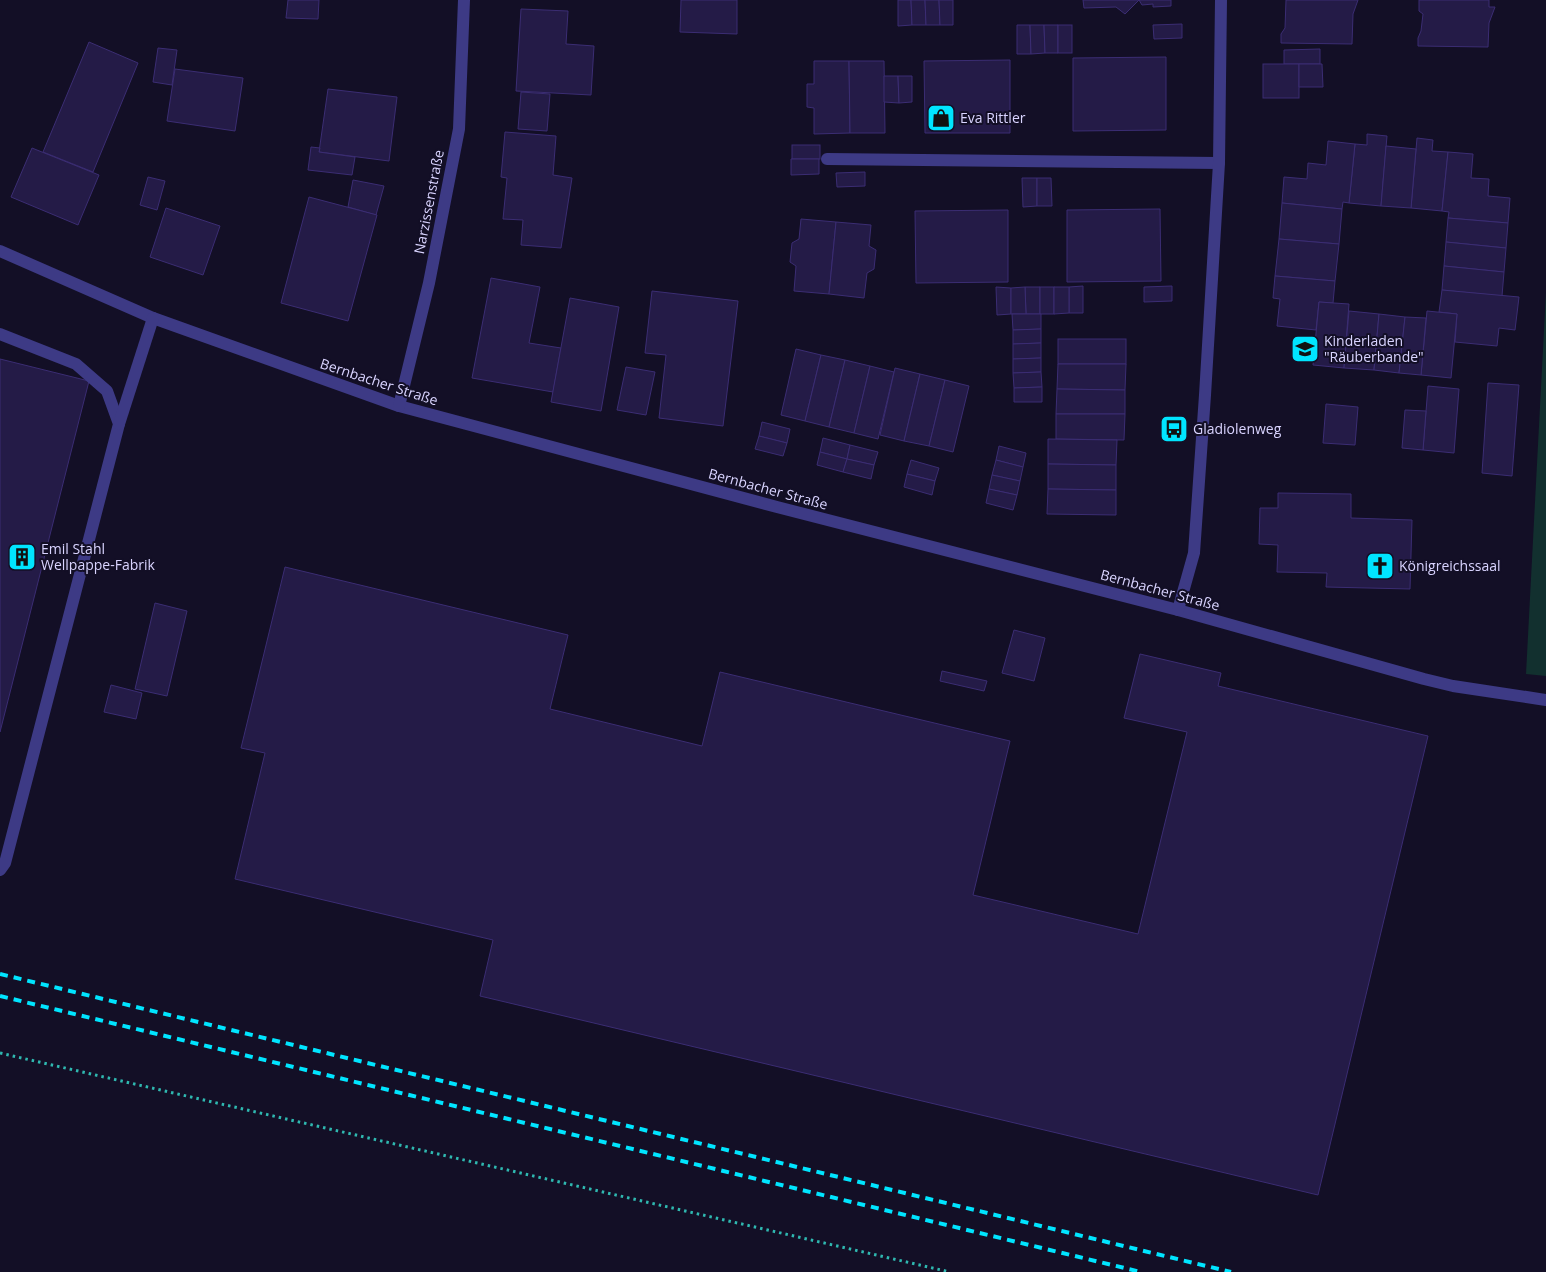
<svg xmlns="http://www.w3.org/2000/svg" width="1546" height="1272" font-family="'Open Sans',sans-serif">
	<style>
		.pitch { fill: #12302f }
		.building { fill: #241b47; stroke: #3b2d73 }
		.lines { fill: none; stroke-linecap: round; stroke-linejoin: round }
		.path { stroke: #2fb8b0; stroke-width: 3; stroke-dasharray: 2.5 4; stroke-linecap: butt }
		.minor { stroke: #3d3a85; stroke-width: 12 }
		.rail { stroke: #00e5ff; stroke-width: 4; stroke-dasharray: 8 6; stroke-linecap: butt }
		.labels { text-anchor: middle; stroke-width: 4; stroke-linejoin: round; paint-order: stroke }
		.poi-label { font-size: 14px; fill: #d9d4ff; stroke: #130f26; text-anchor: start }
		.street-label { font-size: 14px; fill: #d9d4ff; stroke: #130f26 }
	</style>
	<rect width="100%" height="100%" fill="#130f26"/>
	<path class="pitch" d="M1546 292V676L1526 674Z"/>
	<g class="building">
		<path d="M288 0H319L318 19 286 18Z"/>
		<path d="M681 0H737V34L680 32Z"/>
		<path d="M898 0H911L912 25 898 26Z"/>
		<path d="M911 0H925L926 25H912Z"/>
		<path d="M925 0H939L940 25H926Z"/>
		<path d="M939 0H953V25H940Z"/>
		<path d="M1083 0H1171V6L1153 7V4L1142 5 1139 0 1125 14 1116 7 1084 8Z"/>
		<path d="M1286 0H1358L1353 14 1352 44 1281 43V34L1285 28Z"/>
		<path d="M1419 0H1489V7H1495L1489 23 1488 47 1418 46V38L1421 31 1423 14 1419 11Z"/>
		<path d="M521 9 568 11 566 44 594 46 591 95 516 91Z"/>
		<path d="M1182 24V38L1154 39 1153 25Z"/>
		<path d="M1017 25H1030L1031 54H1017Z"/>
		<path d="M1030 25H1044L1045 53 1031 54Z"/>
		<path d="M1044 25H1058V53H1045Z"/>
		<rect x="1058" y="25" width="14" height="28"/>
		<path d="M89 42 138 63 93 172 43 152Z"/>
		<path d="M158 48 177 50 172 85 153 82Z"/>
		<path d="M1320 49V64H1284V50Z"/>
		<path d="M1166 57V130L1073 131V58Z"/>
		<path d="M1010 60V133H925L924 61Z"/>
		<path d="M814 61H849L850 133 814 134V108L807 107V84H814Z"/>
		<path d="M849 61H884L885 133H850Z"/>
		<rect x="1263" y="64" width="36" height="34"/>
		<path d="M1299 64H1322L1323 87H1299Z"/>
		<path d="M175 69 243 78 235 131 167 121Z"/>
		<path d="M884 76H898L899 103 884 102Z"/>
		<path d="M898 76H912V102L899 103Z"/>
		<path d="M328 89 397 97 389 161 319 152Z"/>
		<path d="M521 92 550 94 547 131 518 129Z"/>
		<path d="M505 132 556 136 553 175 572 178 561 248 521 245 523 220 503 219 507 178 501 177Z"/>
		<path d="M1367 134 1387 136 1381 206 1349 203 1355 144 1367 145Z"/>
		<path d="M1417 138 1433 140 1432 151 1448 152 1442 211 1411 208Z"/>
		<path d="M1328 141 1355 144 1349 203 1343 202 1342 209 1282 203 1284 177 1307 179 1308 163 1326 165Z"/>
		<rect x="792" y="145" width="28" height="14"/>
		<path d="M1386 146 1416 149 1411 208 1381 206Z"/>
		<path d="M311 147 320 148 319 152 355 157 352 175 308 170Z"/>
		<path d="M32 148 99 175 78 225 11 197Z"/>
		<path d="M1448 152 1473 154 1471 178 1489 179 1488 196 1510 198 1508 223 1448 218 1449 212 1442 211Z"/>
		<path d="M791 159H819V174L791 175Z"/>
		<path d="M865 172V186L837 187 836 173Z"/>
		<path d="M148 177 165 181 157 210 140 205Z"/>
		<path d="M1022 178H1037V206L1023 207Z"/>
		<path d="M1037 178H1051L1052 206H1037Z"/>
		<path d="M353 180 384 186 376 215 348 207Z"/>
		<path d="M309 197 377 215 348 321 281 303Z"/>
		<path d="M1282 203 1342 209 1339 244 1279 239Z"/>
		<path d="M166 208 220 226 203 275 150 257Z"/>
		<path d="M1160 209 1161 281 1067 282V210Z"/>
		<path d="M1008 210V282L916 283 915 211Z"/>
		<path d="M1448 218 1508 223 1506 248 1446 242Z"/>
		<path d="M801 219 836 222 829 294 794 291 796 266 790 262 792 243 799 239Z"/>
		<path d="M836 222 871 225 869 246 876 250 874 269 867 273 864 298 829 294Z"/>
		<path d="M1279 239 1339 244 1335 281 1275 276Z"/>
		<path d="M1446 242 1506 248 1504 272 1444 266Z"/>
		<path d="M1444 266 1504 272 1502 296 1442 290Z"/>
		<path d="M1275 276 1335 281 1333 303 1319 302 1316 330 1277 326 1280 299 1273 298Z"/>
		<path d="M491 278 540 287 529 343 561 348 553 392 472 378Z"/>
		<path d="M1083 286V313H1069V287Z"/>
		<path d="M1172 286V301L1144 302V287Z"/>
		<path d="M996 287 1011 288V314L997 315Z"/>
		<path d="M1025 287H1040V314H1026Z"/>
		<path d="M1025 287 1026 314H1011V288Z"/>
		<rect x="1040" y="287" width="14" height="27"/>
		<path d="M1054 287H1069V313L1054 314Z"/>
		<path d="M1442 290 1519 297 1515 330 1499 328 1497 346 1455 342 1457 314 1439 312Z"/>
		<path d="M652 291 738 301 723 426 659 418 666 355 645 353Z"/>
		<path d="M570 298 619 307 601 411 551 402Z"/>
		<path d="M1319 302 1349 304 1344 368 1313 365Z"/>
		<path d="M1349 311 1379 314 1374 370 1344 368Z"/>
		<path d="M1427 311 1457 314 1451 378 1421 375Z"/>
		<path d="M1012 314H1041V329L1013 330Z"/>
		<path d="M1379 314 1405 317 1399 373 1374 370Z"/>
		<path d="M1405 317 1426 318 1421 375 1399 373Z"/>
		<path d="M1041 329V343L1013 344V330Z"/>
		<rect x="1058" y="339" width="68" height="25"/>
		<path d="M1041 343V358L1013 359V344Z"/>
		<path d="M796 349 821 355 805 421 781 415Z"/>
		<path d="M821 355 845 360 829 427 805 421Z"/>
		<path d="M1041 358V372L1013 373V359Z"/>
		<path d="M0 359 89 381 0 732Z"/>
		<path d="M845 360 870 366 854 433 829 427Z"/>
		<path d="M1058 364H1126L1125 390 1057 389Z"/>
		<path d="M870 366 894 372 878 439 854 433Z"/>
		<path d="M626 367 655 372 646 415 617 410Z"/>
		<path d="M895 368 920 374 904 441 880 435Z"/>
		<path d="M1041 372 1042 387 1014 388 1013 373Z"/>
		<path d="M920 374 945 380 929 446 904 441Z"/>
		<path d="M945 380 969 386 953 452 929 446Z"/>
		<path d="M1488 383 1519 385 1512 476 1482 473Z"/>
		<path d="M1428 386 1459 389 1454 453 1423 450Z"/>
		<path d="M1042 387V402H1014V388Z"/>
		<path d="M1057 389 1125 390V414H1056Z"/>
		<path d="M1326 404 1358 407 1355 445 1323 443Z"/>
		<path d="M1405 410 1426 411 1423 450 1402 448Z"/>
		<path d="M1056 414H1125L1124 440 1056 439Z"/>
		<path d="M762 422 790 429 787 443 759 436Z"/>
		<path d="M759 436 787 443 783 456 755 449Z"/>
		<path d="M823 438 850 445 847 459 820 452Z"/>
		<path d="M1048 439 1117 440 1116 465 1048 464Z"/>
		<path d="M850 445 878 452 874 465 847 459Z"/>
		<path d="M999 446 1026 453 1023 467 996 460Z"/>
		<path d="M820 452 847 459 843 472 817 465Z"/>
		<path d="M847 459 874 465 871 479 843 472Z"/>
		<path d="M911 460 939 468 935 481 907 474Z"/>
		<path d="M996 460 1023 467 1020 481 992 475Z"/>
		<path d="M1048 464 1116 465V490L1048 489Z"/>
		<path d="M907 474 935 481 932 495 904 487Z"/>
		<path d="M992 475 1020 481 1017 495 989 489Z"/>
		<path d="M989 489 1017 495 1013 510 986 503Z"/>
		<path d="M1048 489 1116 490V515L1047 514Z"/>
		<path d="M1278 493 1351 494V518L1412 520 1410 589 1326 587 1327 573 1277 572 1278 545 1259 544 1260 508H1278Z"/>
		<path d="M285 567 568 635 550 709 702 746 720 672 1010 741 973 895 1138 934 1187 732 1124 718 1140 654 1221 673 1218 686 1428 736 1318 1195 480 996 493 940 235 879 265 753 241 748Z"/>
		<path d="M155 603 187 611 167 696 135 689Z"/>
		<path d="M1014 630 1045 638 1034 681 1002 673Z"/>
		<path d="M942 671 987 681 984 691 940 681Z"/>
		<path d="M111 685 142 693 136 719 104 712Z"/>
	</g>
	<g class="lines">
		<path class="path" d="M0 1053 950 1272"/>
		<g class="minor">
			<path d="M827 159 1219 163"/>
			<path d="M0 251 153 318 399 406 777 507 1178 610 1424 679 1453 686 1546 700"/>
			<path d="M0 334 76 364 107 391 119 424 5 863 0 870"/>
			<path d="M399 406 429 283 459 129 464 0"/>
			<path d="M119 424 153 318"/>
			<path d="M1178 610 1194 553 1205 395 1219 163 1221 0"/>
		</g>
		<g class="rail">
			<path d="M0 974 1231 1272"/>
			<path d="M0 996 1141 1272"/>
		</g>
	</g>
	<defs>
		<symbol id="shop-square" viewBox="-11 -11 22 22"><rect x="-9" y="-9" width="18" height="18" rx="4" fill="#00e5ff" stroke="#130f26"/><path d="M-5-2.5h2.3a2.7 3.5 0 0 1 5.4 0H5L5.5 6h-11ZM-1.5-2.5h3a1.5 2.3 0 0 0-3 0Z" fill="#111"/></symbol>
		<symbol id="school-square" viewBox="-11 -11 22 22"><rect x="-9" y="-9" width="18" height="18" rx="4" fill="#00e5ff" stroke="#130f26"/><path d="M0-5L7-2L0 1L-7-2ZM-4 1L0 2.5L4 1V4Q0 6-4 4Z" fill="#111"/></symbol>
		<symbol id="bus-square" viewBox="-11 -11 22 22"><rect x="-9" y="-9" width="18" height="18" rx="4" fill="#00e5ff" stroke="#130f26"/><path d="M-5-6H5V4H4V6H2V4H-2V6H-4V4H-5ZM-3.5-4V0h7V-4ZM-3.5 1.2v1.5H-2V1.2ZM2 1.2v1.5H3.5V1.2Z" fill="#111"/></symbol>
		<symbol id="building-square" viewBox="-11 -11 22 22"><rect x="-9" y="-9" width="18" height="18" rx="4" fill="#00e5ff" stroke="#130f26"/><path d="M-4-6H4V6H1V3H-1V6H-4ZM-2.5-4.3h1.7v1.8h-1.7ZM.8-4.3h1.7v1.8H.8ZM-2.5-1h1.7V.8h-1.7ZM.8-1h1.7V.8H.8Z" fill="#111"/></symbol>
		<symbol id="church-square" viewBox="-11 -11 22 22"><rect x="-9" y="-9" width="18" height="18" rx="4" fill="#00e5ff" stroke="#130f26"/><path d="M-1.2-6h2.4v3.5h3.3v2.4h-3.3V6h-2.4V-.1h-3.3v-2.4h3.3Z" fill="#111"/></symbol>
	</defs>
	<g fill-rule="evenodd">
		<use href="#shop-square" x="925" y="102" width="32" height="32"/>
		<use href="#school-square" x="1289" y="333" width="32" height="32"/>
		<use href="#bus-square" x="1158" y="413" width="32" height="32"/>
		<use href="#building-square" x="6" y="541" width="32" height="32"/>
		<use href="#church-square" x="1364" y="550" width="32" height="32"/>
	</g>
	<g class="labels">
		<g class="poi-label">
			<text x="960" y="123">Eva Rittler</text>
			<text x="1324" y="346">Kinderladen<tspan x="1324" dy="16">"Räuberbande"</tspan></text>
			<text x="1193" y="434">Gladiolenweg</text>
			<text x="41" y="554">Emil Stahl<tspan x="41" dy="16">Wellpappe-Fabrik</tspan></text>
			<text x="1399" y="571">Königreichssaal</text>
		</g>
		<g class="street-label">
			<text transform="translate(429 202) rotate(-79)" y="5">Narzissenstraße</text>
			<text transform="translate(379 382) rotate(18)" y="5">Bernbacher Straße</text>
			<text transform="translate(768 489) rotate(15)" y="5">Bernbacher Straße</text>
			<text transform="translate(1160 590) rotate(15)" y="5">Bernbacher Straße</text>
		</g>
	</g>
</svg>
